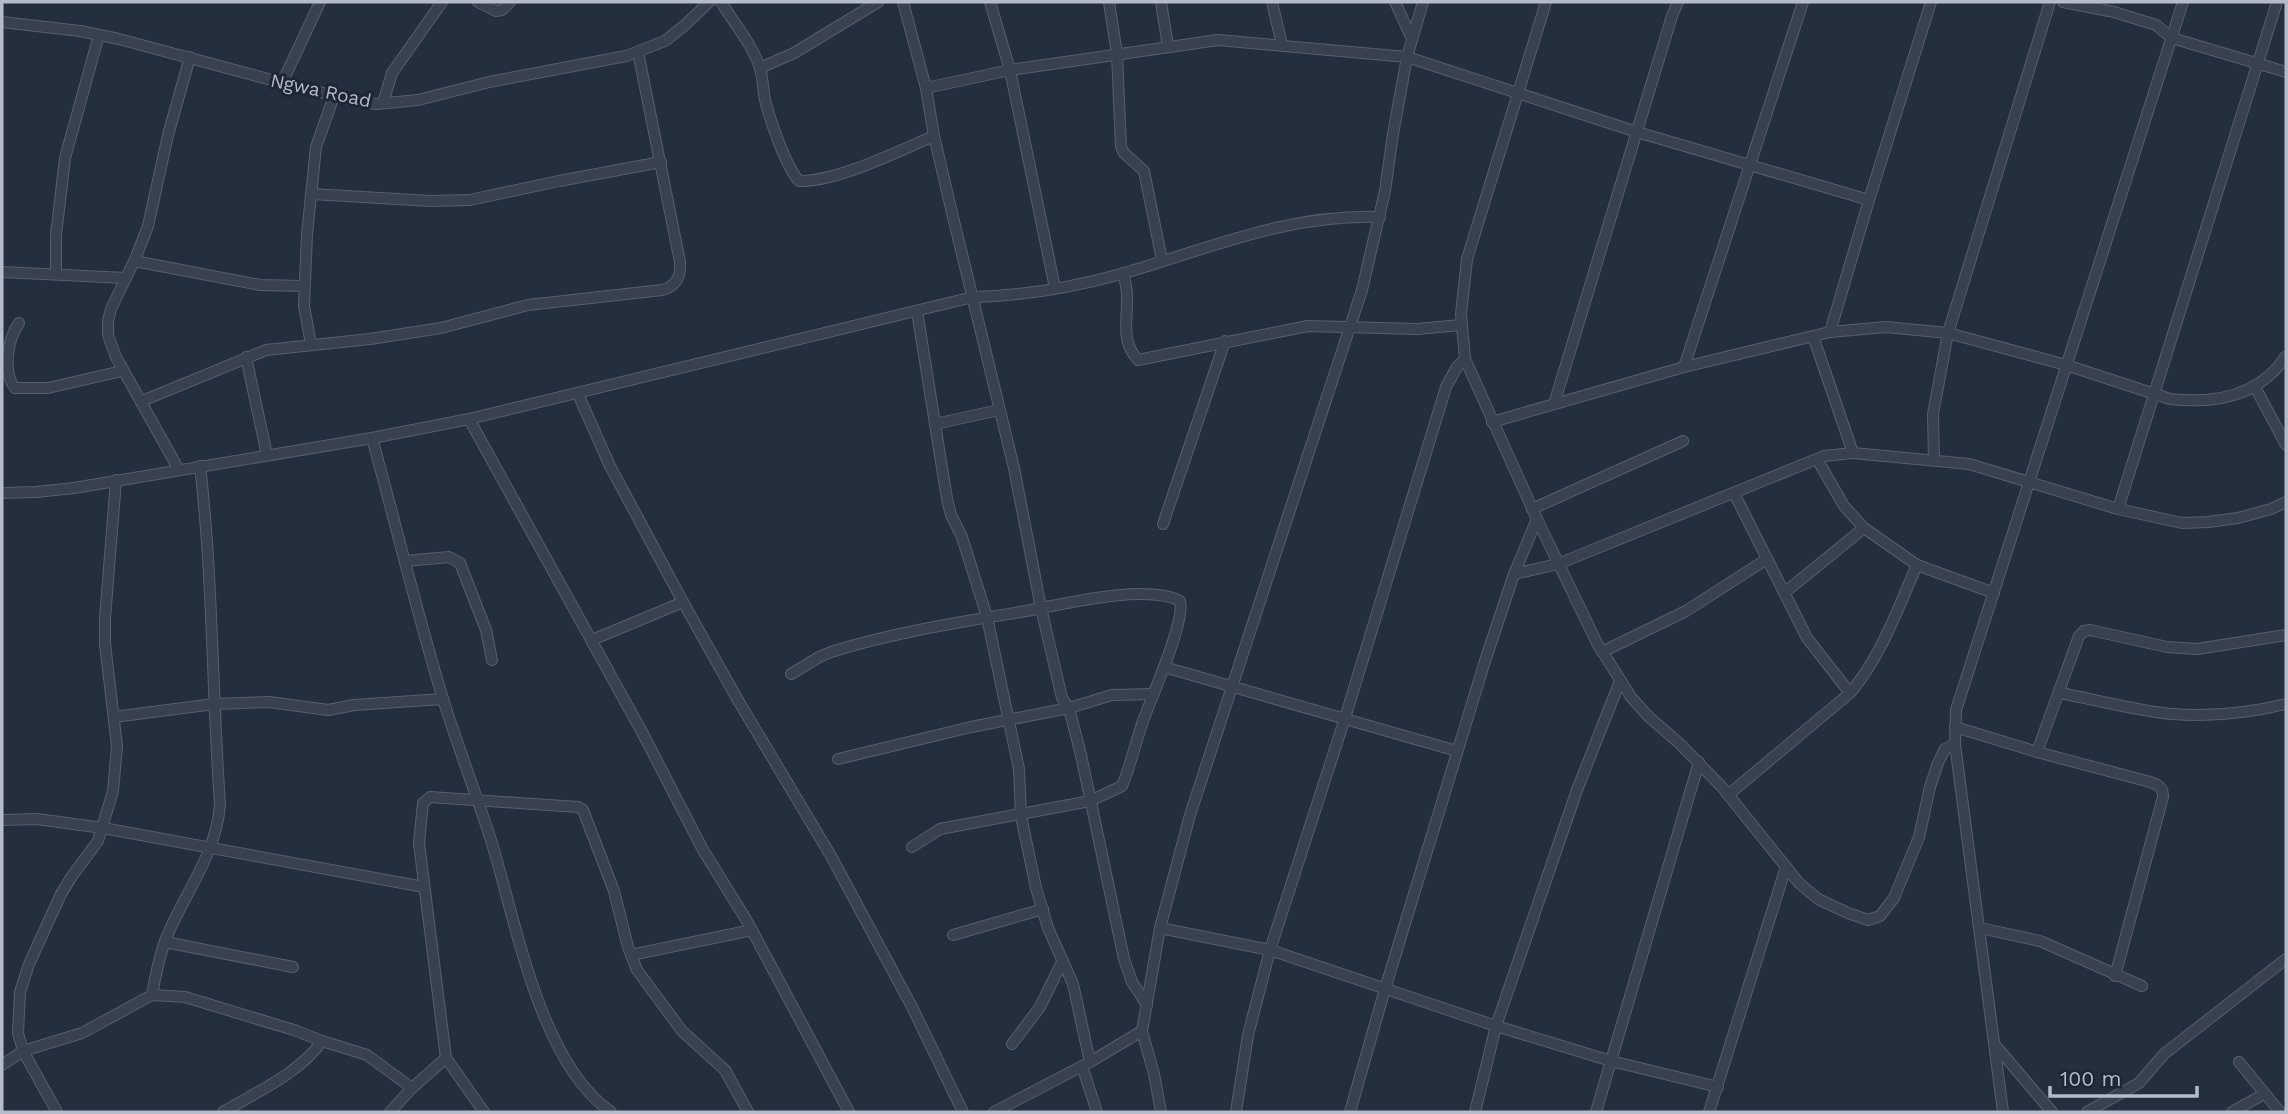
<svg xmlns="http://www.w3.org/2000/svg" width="2288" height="1114" font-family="'Work Sans',sans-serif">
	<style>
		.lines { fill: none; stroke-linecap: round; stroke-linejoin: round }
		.minor-casing { stroke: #565f6c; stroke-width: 12 }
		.minor { stroke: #38414e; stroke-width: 10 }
		.labels { text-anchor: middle; stroke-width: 6; stroke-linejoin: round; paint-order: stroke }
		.street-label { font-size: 19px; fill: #b4bcc9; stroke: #1d2633 }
	</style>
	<rect width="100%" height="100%" fill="#242f3e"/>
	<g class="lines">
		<defs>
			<g id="minor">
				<path d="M478 2 496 11 502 10 510 2"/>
				<path d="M721 2C734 23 752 44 760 68 763 78 763 90 765 100 770 120 786 167 799 181 837 182 898 151 934 136"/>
				<path d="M903 2 926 88 934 136 953 217 1014 468 1041 608 1062 698 1069 708 1081 755 1124 959 1132 982 1147 1005"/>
				<path d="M990 2 1010 70 1055 288"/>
				<path d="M1109 2 1117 54 1121 147 1124 153 1144 171 1162 260"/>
				<path d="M1161 2 1168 47"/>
				<path d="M1272 2 1282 45"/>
				<path d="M1395 2 1412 39"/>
				<path d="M1546 2 1467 259 1461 314 1465 359 1537 519 1597 643 1631 697 1648 716 1680 744 1722 787 1799 883 1818 899 1848 913 1868 920 1880 916 1894 898 1905 871 1919 837 1930 787 1938 763 1945 749 1955 744"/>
				<path d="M2063 2 2114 12 2156 25 2172 38 2286 72"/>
				<path d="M2 22 80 31 119 39 294 86 365 103 377 104 418 100 489 82 626 56 665 41 685 25 709 2"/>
				<path d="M760 68 794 53 878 2"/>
				<path d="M282 83 320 2"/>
				<path d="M926 88 1010 70 1218 40 1407 57 1637 132 1869 200"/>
				<path d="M383 103 392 73 442 2"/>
				<path d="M311 194 431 201 470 200 559 181 661 162"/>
				<path d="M134 261 260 285 303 286"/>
				<path d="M2 272 126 278"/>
				<path d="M1123 273C1125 281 1127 288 1127 296 1128 319 1120 341 1138 360L1308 326 1417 329 1461 325"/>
				<path d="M56 274V235L65 158 99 35"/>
				<path d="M917 311 947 499 951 515 962 537 987 617 1019 769 1021 816 1036 888 1048 928 1073 984 1090 1062"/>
				<path d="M19 323C8 338 2 372 15 388H48L122 371"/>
				<path d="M1830 332 1869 200 1931 2"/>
				<path d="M1813 336 1853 453"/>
				<path d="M311 344 304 306 307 234 316 147 334 96"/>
				<path d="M246 357 267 455"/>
				<path d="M1684 367 1803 2"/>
				<path d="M2255 387 2286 445"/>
				<path d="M578 394 610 466 683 602 739 702 831 856 912 1007 963 1112"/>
				<path d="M142 401 266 350 370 339 441 328 528 305 662 290C677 286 681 276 680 262L638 52"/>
				<path d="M1554 404 1672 16 1678 2"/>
				<path d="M469 419 642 732 703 850 747 921 849 1112"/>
				<path d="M1492 422 1684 367 1830 332 1886 327 1948 333 2066 365 2170 399C2215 404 2260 396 2286 356"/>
				<path d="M935 424 999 410"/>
				<path d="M372 438C396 525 417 613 443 699 458 747 476 793 491 840 516 921 539 1062 611 1112"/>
				<path d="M1817 459 1844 506 1864 528 1917 565 1994 593"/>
				<path d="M1934 460 1933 414 1948 333 2050 2"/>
				<path d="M179 470 116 357 108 335V321L111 309 136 257 148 226 168 135 190 57"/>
				<path d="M2 493 36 492 74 488 372 438 469 419 973 297C1022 296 1074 287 1121 274 1208 249 1286 214 1380 217"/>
				<path d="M1734 493 1807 638 1850 693"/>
				<path d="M1532 509 1683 441"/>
				<path d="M2118 509 2277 2"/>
				<path d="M1163 524 1225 341"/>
				<path d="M405 561 449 557 460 563 486 630 492 660"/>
				<path d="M1514 574 1558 564 1824 456 1853 453 1969 464 2118 509 2182 523 2208 522 2238 518 2271 509 2286 502"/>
				<path d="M1784 593 1864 528"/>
				<path d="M592 640 683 602"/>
				<path d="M1602 652 1686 611 1767 559"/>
				<path d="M1164 667 1457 751"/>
				<path d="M791 674 819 657 831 652C894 632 961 622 1026 611 1064 604 1147 583 1180 601 1186 621 1150 700 1142 724 1135 745 1130 767 1122 786L1090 801 940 829 912 847"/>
				<path d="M2059 693C2094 699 2137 711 2172 714 2210 717 2249 713 2286 704"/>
				<path d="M114 717 214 704 269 702 328 710 354 705 443 699"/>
				<path d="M1955 727 2037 752 2150 782C2159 785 2163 787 2163 797L2115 976"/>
				<path d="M2037 752 2079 636 2084 631 2090 630 2167 647 2197 649 2286 635"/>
				<path d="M838 759 971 727 1069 708 1112 695 1153 694"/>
				<path d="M1728 795 1850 693C1881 657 1898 608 1917 565"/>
				<path d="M2 820 37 819 103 828 424 887"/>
				<path d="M1160 928 1270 950 1496 1026 1611 1061 1718 1087"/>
				<path d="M1980 928 2040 941 2142 986"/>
				<path d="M953 935 1043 909"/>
				<path d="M165 942 293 967"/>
				<path d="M631 955 752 930"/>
				<path d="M152 995C155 977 159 959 165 941 183 895 217 854 220 804 212 692 213 578 200 466"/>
				<path d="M1012 1044 1040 1007 1062 962"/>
				<path d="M1995 1045 2052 1112"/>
				<path d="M2239 1062 2280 1112"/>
				<path d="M2 1065 23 1051 82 1033 152 995 185 997 294 1030 322 1041"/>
				<path d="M1082 1066 1097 1112"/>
				<path d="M57 1112 23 1051 18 1033 20 992 29 964 61 894 72 876 98 841 113 791 117 746 105 644V618L116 480"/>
				<path d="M223 1112C256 1092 299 1074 322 1041L367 1055 412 1088 446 1058"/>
				<path d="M390 1112 412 1088"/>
				<path d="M484 1112 446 1058 419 843 423 803 430 797 578 807 583 810 614 891 628 947 637 970 682 1031 725 1070 748 1112"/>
				<path d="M994 1112 1090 1062 1142 1031"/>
				<path d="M1161 1112 1154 1074 1142 1031 1160 928 1190 815 1362 290 1385 191 1393 134 1407 57 1423 2"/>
				<path d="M1236 1112 1248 1035 1270 950 1345 718 1446 387 1457 367 1465 359"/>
				<path d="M1350 1112 1385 989 1485 661 1514 574 1537 519"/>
				<path d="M1475 1112 1496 1026 1577 790 1620 681"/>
				<path d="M1596 1112 1699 762"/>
				<path d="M1709 1112 1786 867"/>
				<path d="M2003 1112 1955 744 1956 710 2183 2"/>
				<path d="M2087 1112 2139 1083 2164 1054 2286 959"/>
				<path d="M2232 1112 2264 1094"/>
			</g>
		</defs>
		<use href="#minor" class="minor-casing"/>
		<use href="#minor" class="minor"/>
	</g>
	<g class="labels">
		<g class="street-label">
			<text transform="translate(321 90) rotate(12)" y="7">Ngwa Road</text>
		</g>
	</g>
	<rect width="2288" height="1114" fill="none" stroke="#b4bcc9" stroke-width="7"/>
	<path d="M2050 1086v10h147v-10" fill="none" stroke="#b4bcc9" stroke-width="3.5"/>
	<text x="2060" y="1086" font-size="21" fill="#b4bcc9" stroke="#1d2633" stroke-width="5" paint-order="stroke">100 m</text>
</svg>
